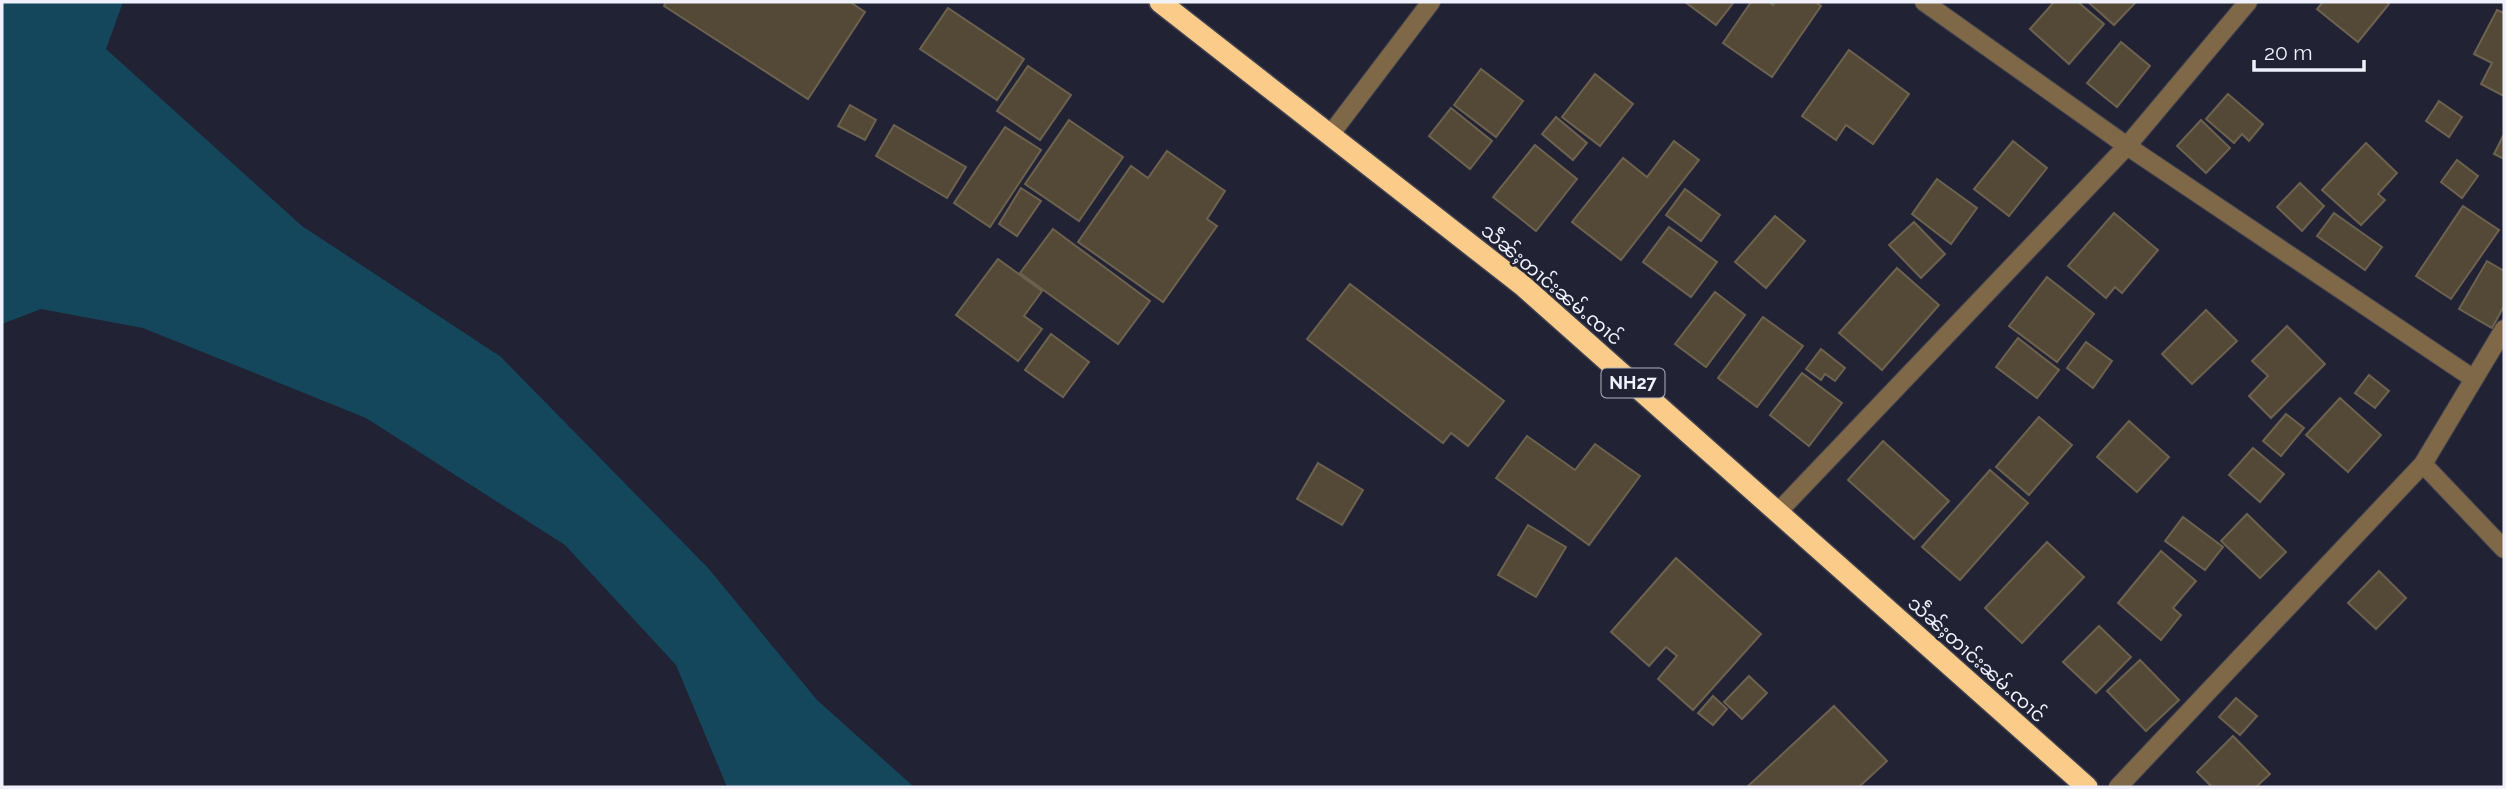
<svg xmlns="http://www.w3.org/2000/svg" width="2506" height="789" font-family="Raleway,'Noto Sans Myanmar',sans-serif">
	<style>
		.water { fill: #15475c }
		.building { fill: #544937; stroke: #6d624f; stroke-width: 2 }
		.lines { fill: none; stroke-linecap: round; stroke-linejoin: round }
		.street-casing { stroke: #3e3f4f; stroke-width: 20 }
		.highway-casing { stroke: #3e3f4f; stroke-width: 24 }
		.street { stroke: #7f6848; stroke-width: 18 }
		.highway { stroke: #facb89; stroke-width: 21 }
		.labels { text-anchor: middle; stroke-width: 5; stroke-linejoin: round; paint-order: stroke }
		.shield { fill: #212233; stroke: #b2b3c0; stroke-width: 2 }
		.shield-label { font-size: 18px; font-weight: bold; fill: #f0f1fd }
		.street-label { font-size: 19px; fill: #f0f1fd; stroke: #212233 }
	</style>
	<rect width="100%" height="100%" fill="#212233"/>
	<path class="water" d="M2 2H123L106 49 302 226 501 357 708 568 817 700 914 787H727L676 665 565 545 366 418 143 328 41 309 2 324Z"/>
	<g class="building">
		<path d="M666 2H850L865 12 808 99 664 6Z"/>
		<path d="M1685 2H1734L1716 25Z"/>
		<path d="M1751 2H1769L1773 5 1775 2H1816L1821 6 1772 77 1723 43Z"/>
		<path d="M2054 2H2078L2104 24 2069 64 2030 29Z"/>
		<path d="M2088 2H2136L2114 25Z"/>
		<path d="M2323 2H2387L2389 4 2358 42 2317 9Z"/>
		<path d="M948 8 1024 59 997 100 920 49Z"/>
		<path d="M2497 10 2504 13V96L2481 84 2492 63 2474 54Z"/>
		<path d="M2121 42 2150 66 2117 107 2087 83Z"/>
		<path d="M1849 50 1909 94 1873 144 1846 125 1836 140 1802 116Z"/>
		<path d="M1028 66 1071 95 1040 140 997 111Z"/>
		<path d="M1481 69 1523 101 1496 137 1454 105Z"/>
		<path d="M1595 74 1633 104 1600 146 1562 117Z"/>
		<path d="M2228 94 2263 124 2249 141 2242 134 2234 143 2206 119Z"/>
		<path d="M2439 101 2462 117 2449 137 2426 121Z"/>
		<path d="M850 105 876 120 865 140 838 126Z"/>
		<path d="M1451 108 1492 141 1470 169 1429 136Z"/>
		<path d="M1556 117 1587 143 1573 160 1542 134Z"/>
		<path d="M1069 120 1123 157 1079 221 1025 184Z"/>
		<path d="M2201 120 2230 148 2206 173 2177 146Z"/>
		<path d="M894 125 966 167 947 198 876 156Z"/>
		<path d="M1005 127 1041 150 990 227 954 203Z"/>
		<path d="M2504 134V159L2494 154Z"/>
		<path d="M1674 141 1699 160 1621 260 1572 222 1623 158 1647 177Z"/>
		<path d="M2013 141 2047 168 2009 216 1974 189Z"/>
		<path d="M2366 143 2397 173 2378 194 2385 200 2361 225 2322 190Z"/>
		<path d="M1535 145 1577 179 1536 231 1493 197Z"/>
		<path d="M1167 151 1225 191 1207 219 1217 226 1163 302 1078 242 1131 166 1148 178Z"/>
		<path d="M2457 160 2478 176 2462 198 2441 182Z"/>
		<path d="M1937 179 1977 208 1951 244 1912 214Z"/>
		<path d="M2300 183 2324 206 2302 231 2277 207Z"/>
		<path d="M1021 188 1041 201 1017 236 999 224Z"/>
		<path d="M1685 189 1720 215 1701 241 1666 215Z"/>
		<path d="M2463 206 2499 230 2451 299 2416 276Z"/>
		<path d="M2114 213 2158 250 2122 293 2115 287 2106 298 2068 266Z"/>
		<path d="M2334 213 2382 247 2365 270 2317 236Z"/>
		<path d="M1775 216 1805 241 1766 288 1735 262Z"/>
		<path d="M1914 222 1945 254 1921 278 1889 245Z"/>
		<path d="M1669 227 1717 262 1691 297 1643 262Z"/>
		<path d="M1053 229 1150 301 1118 344 1020 273Z"/>
		<path d="M998 259 1042 291 1024 316 1042 329 1018 361 956 315Z"/>
		<path d="M2487 261 2504 271V306L2492 328 2459 309Z"/>
		<path d="M1897 268 1939 305 1882 370 1839 333Z"/>
		<path d="M2047 277 2094 314 2057 362 2009 326Z"/>
		<path d="M1350 284 1504 401 1468 446 1451 433 1443 443 1307 339Z"/>
		<path d="M1715 292 1745 315 1706 367 1675 344Z"/>
		<path d="M2206 310 2237 341 2192 384 2162 354Z"/>
		<path d="M1763 317 1803 346 1757 407 1718 378Z"/>
		<path d="M2287 326 2325 364 2271 418 2249 396 2268 376 2252 361Z"/>
		<path d="M1051 334 1089 362 1063 397 1025 370Z"/>
		<path d="M2018 338 2059 370 2037 398 1996 367Z"/>
		<path d="M2086 342 2112 361 2093 388 2067 368Z"/>
		<path d="M1821 349 1845 368 1835 381 1825 374 1821 380 1806 369Z"/>
		<path d="M1802 373 1842 403 1809 446 1770 415Z"/>
		<path d="M2369 375 2389 391 2375 408 2355 393Z"/>
		<path d="M2340 398 2381 435 2348 472 2306 435Z"/>
		<path d="M2286 414 2304 428 2281 456 2263 441Z"/>
		<path d="M2039 417 2072 445 2029 495 1996 467Z"/>
		<path d="M2129 421 2169 457 2137 492 2097 457Z"/>
		<path d="M1527 436 1575 470 1595 444 1640 476 1589 545 1496 478Z"/>
		<path d="M1883 441 1949 501 1914 539 1848 480Z"/>
		<path d="M2253 448 2284 474 2260 502 2229 475Z"/>
		<path d="M1318 463 1363 490 1342 525 1297 499Z"/>
		<path d="M1990 470 2028 503 1960 580 1922 547Z"/>
		<path d="M2247 514 2286 552 2260 578 2221 541Z"/>
		<path d="M2183 517 2223 547 2205 570 2165 541Z"/>
		<path d="M1528 525 1566 547 1536 597 1498 575Z"/>
		<path d="M2047 542 2084 577 2022 643 1985 608Z"/>
		<path d="M2161 551 2196 581 2173 608 2181 615 2161 640 2118 603Z"/>
		<path d="M1676 558 1761 634 1693 710 1658 679 1677 656 1666 647 1649 666 1611 632Z"/>
		<path d="M2379 571 2406 598 2376 629 2348 603Z"/>
		<path d="M2099 626 2131 657 2096 693 2063 662Z"/>
		<path d="M2140 660 2179 700 2146 731 2107 691Z"/>
		<path d="M1749 676 1767 693 1742 719 1724 702Z"/>
		<path d="M1713 696 1727 709 1713 725 1698 713Z"/>
		<path d="M2236 698 2257 716 2240 735 2219 717Z"/>
		<path d="M1834 706 1887 761 1859 787H1747Z"/>
		<path d="M2233 736 2270 774 2256 787H2212L2197 772Z"/>
	</g>
	<g class="lines">
		<defs>
			<g id="street">
				<path d="M1924 2 2127 146 2474 379"/>
				<path d="M1330 135 1431 2"/>
				<path d="M2423 464 2504 549"/>
				<path d="M1778 512 2127 146 2248 2"/>
				<path d="M2118 787 2423 464 2504 329"/>
			</g>
			<path id="highway" d="M1160 2 1522 285 2087 787"/>
		</defs>
		<use href="#street" class="street-casing"/>
		<use href="#highway" class="highway-casing"/>
		<use href="#street" class="street"/>
		<use href="#highway" class="highway"/>
	</g>
	<g class="labels">
		<rect class="shield" x="1601.5" y="368.5" width="63" height="29" rx="5"/>
		<g class="shield-label">
			<text x="1633" y="389">NH27</text>
		</g>
		<g class="street-label">
			<text transform="translate(1552 284) rotate(40)" y="7">သဵၼ်ႈတၢင်းၼမ်ႉၸၢင်</text>
			<text transform="translate(1977 659) rotate(42)" y="7">သဵၼ်ႈတၢင်းၼမ်ႉၸၢင်</text>
		</g>
	</g>
	<rect width="2506" height="789" fill="none" stroke="#f0f1fd" stroke-width="7"/>
	<path d="M2254 60v10h110v-10" fill="none" stroke="#f0f1fd" stroke-width="3.5"/>
	<text x="2264" y="60" font-size="21" fill="#f0f1fd" stroke="#212233" stroke-width="5" paint-order="stroke">20 m</text>
</svg>
